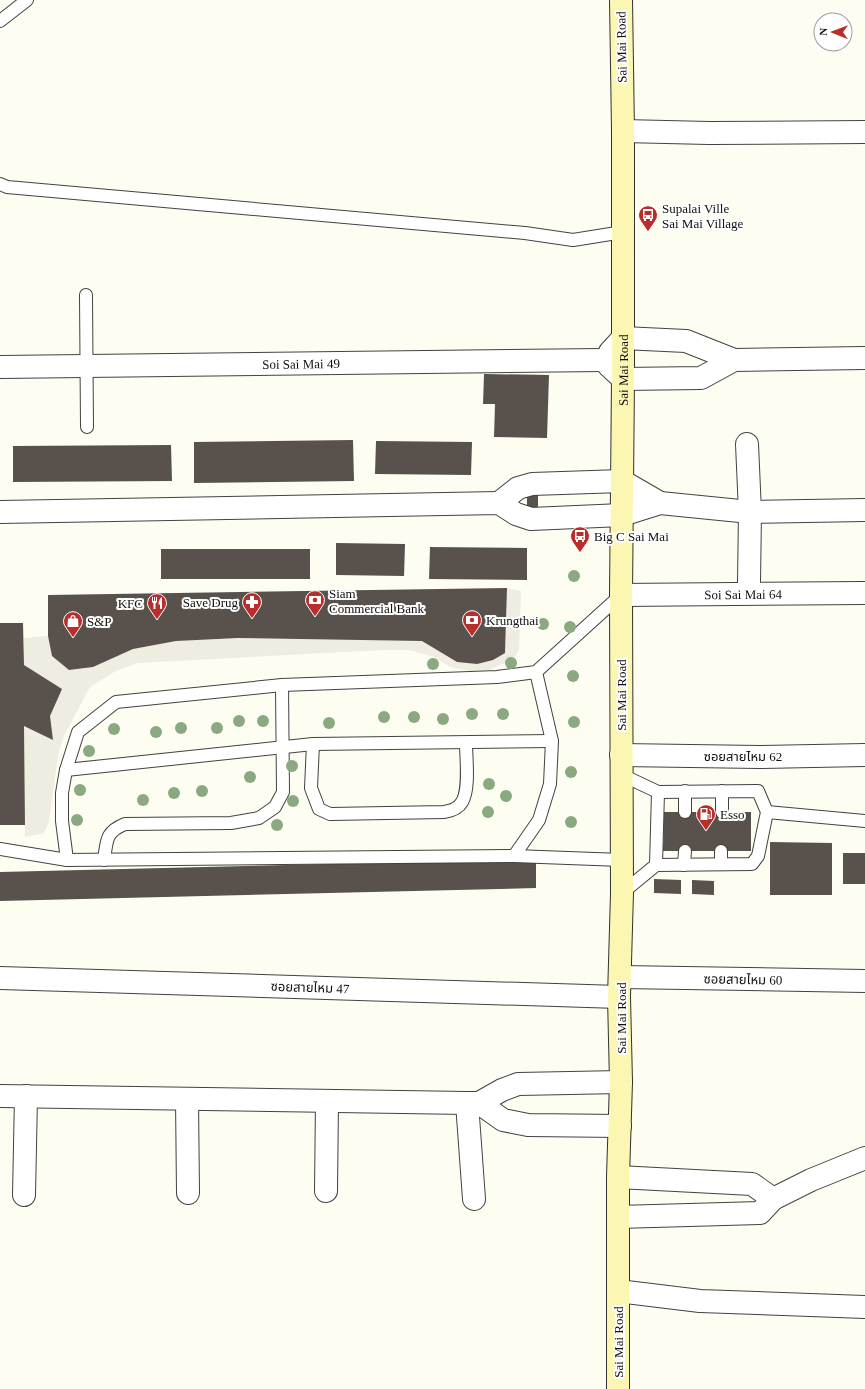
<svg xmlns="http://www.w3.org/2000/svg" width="865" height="1389" font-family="'Times New Roman','Noto Sans Thai',serif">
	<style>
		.plaza { fill: #efece1 }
		.building { fill: #58514c }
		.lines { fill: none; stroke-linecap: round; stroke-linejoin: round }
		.lane-casing { stroke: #424242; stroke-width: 14 }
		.street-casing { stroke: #424242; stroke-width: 24 }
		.secondary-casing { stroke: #313131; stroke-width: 24 }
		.lane { stroke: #fff; stroke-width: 12 }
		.street { stroke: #fff; stroke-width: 22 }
		.secondary { stroke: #fbf6b1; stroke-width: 22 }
		.tree { fill: #8ba980 }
		.labels { text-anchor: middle; stroke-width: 4; stroke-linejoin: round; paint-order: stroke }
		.street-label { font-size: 13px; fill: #0f0f0f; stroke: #fff }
		.poi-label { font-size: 13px; fill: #0f0f0f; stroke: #fff; text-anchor: start }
	</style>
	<rect width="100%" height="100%" fill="#fefdf2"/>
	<path class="plaza" d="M507 588 521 591 519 650 514 659 489 670 471 671 450 667 434 657 409 650H382L137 663 114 672 90 687 64 736 58 755 49 822 44 833 25 837 24 726 53 740 50 716 56 700 24 665V638L48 636 52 656 70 670 93 667 133 649 175 641 238 638 422 641 457 662 477 664 505 653Z"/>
	<g class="building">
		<path d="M484 374 549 375 547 438 494 437 495 404H483Z"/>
		<path d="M353 440 354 481 194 483V442Z"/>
		<path d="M376 441 472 442 471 475 375 474Z"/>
		<path d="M171 445 172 481 13 482V446Z"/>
		<rect x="527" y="491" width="11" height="21"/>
		<path d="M336 543 405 544 404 576 336 575Z"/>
		<path d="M430 547 527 548V580L429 579Z"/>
		<rect x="161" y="549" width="149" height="30"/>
		<path d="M507 588 505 653 493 660 477 664 457 662 422 641 238 638 176 641 133 649 93 667 69 670 52 656 48 636V595Z"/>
		<path d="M0 623H23L24 665 62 689 50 716 53 740 24 726 25 825H0Z"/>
		<path d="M664 812H751V851H663Z"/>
		<path d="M770 842 832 843V895H770Z"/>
		<rect x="843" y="853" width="22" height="31"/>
		<path d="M536 859V888L0 901V872Z"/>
		<path d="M654 879 681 880V894L654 893Z"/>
		<path d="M692 880 714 881V895L692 894Z"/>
	</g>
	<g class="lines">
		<defs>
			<g id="lane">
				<path d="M0 21 27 0"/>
				<path d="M0 184 7 187 525 233 573 240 623 232"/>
				<path d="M86 295 87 427"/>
				<path d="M313 744 311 788 319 809 330 814 444 812C451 811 458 809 462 802 470 789 466 758 466 743"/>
				<path d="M66 770 313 744 552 741"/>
				<path d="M622 775 658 792 758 791 767 812 758 856 752 864 656 865 622 893"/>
				<path d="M685 791V812"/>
				<path d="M722 791V812"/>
				<path d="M767 812 865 821"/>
				<path d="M0 849 67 860 514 856 622 860"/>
				<path d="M514 856 539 820 550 784 552 741 536 672"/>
				<path d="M67 860 62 821V793L66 770 78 732 116 702 282 685 497 677 536 672 621 595"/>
				<path d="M104 860C107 841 105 832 125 824L231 823 259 818 275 807 283 792 282 685"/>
				<path d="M721 864V851"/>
				<path d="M656 865 658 792"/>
				<path d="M684 865 685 851"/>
			</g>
			<g id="street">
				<path d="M623 131 709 133 865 132"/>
				<path d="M610 352 623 338 686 341 734 360 865 358"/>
				<path d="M609 366 623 379 701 378 734 360"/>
				<path id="s1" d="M0 367 603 360"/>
				<path d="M747 444 750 512 749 582"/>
				<path d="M499 503 518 488 532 484 622 481 660 503"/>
				<path d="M0 512 499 503 516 514 531 519 622 515 660 503 750 512 865 510"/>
				<path id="s2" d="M621 595 865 593"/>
				<path d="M621 755 759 757 865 755"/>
				<path d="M621 977 865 981"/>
				<path d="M0 978 619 997"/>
				<path d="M0 1096 467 1103H479L503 1120 528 1125 620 1126"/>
				<path d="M187 1099 188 1193"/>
				<path d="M467 1103 474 1199"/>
				<path d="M479 1103 502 1090 518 1084 621 1082"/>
				<path d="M618 1177 752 1184 773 1199"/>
				<path d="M326 1191 327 1101"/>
				<path d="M24 1195 26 1096"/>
				<path d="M618 1217 760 1213 773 1199 811 1180 865 1158"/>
				<path d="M618 1291 700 1301 865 1307"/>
			</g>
			<g id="secondary">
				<path id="s3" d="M618 1389V1177L621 1082 619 997 622 893 621 595 623 379V131L621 0"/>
			</g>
		</defs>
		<use href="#lane" class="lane-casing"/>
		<use href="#street" class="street-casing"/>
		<use href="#secondary" class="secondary-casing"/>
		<use href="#lane" class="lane"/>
		<use href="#street" class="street"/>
		<use href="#secondary" class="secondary"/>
	</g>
	<g class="tree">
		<circle cx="574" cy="576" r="6"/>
		<circle cx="543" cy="624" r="6"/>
		<circle cx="570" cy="627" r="6"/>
		<circle cx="511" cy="663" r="6"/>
		<circle cx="433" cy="664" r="6"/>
		<circle cx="573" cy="676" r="6"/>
		<circle cx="472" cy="714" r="6"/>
		<circle cx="503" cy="714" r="6"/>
		<circle cx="384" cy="717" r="6"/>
		<circle cx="414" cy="717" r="6"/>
		<circle cx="443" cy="719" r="6"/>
		<circle cx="239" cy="721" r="6"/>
		<circle cx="263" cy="721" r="6"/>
		<circle cx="574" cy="722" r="6"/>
		<circle cx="329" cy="723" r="6"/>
		<circle cx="181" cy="728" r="6"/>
		<circle cx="217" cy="728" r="6"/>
		<circle cx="114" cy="729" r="6"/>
		<circle cx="156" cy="732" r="6"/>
		<circle cx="89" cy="751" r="6"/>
		<circle cx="292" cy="766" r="6"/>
		<circle cx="571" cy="772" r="6"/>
		<circle cx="250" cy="777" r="6"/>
		<circle cx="489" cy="784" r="6"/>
		<circle cx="80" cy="790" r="6"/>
		<circle cx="202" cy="791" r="6"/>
		<circle cx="174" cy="793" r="6"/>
		<circle cx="506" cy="796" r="6"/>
		<circle cx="143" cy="800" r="6"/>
		<circle cx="293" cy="801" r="6"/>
		<circle cx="488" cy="812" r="6"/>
		<circle cx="77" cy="820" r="6"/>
		<circle cx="571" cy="822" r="6"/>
		<circle cx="277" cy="825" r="6"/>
	</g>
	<defs>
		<symbol id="bus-pin" viewBox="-11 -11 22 30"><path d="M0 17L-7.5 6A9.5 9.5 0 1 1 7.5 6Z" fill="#ba2d2d" stroke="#fff"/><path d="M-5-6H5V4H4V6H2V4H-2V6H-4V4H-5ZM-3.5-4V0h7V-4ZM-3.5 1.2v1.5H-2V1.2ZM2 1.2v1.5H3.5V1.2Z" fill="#fff"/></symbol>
		<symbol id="bank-pin" viewBox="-11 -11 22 30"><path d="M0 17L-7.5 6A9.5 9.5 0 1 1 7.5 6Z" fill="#ba2d2d" stroke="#fff"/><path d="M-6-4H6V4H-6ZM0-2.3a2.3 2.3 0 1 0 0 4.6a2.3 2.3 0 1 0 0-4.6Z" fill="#fff"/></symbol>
		<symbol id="pharmacy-pin" viewBox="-11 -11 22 30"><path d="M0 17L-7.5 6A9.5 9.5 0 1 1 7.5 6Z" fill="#ba2d2d" stroke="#fff"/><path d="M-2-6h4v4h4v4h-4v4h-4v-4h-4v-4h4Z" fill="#fff"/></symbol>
		<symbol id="restaurant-pin" viewBox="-11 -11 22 30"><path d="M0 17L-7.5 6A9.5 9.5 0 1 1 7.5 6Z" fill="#ba2d2d" stroke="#fff"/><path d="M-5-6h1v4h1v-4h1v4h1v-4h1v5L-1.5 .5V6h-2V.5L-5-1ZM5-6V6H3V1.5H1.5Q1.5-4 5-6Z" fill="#fff"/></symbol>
		<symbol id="shop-pin" viewBox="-11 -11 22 30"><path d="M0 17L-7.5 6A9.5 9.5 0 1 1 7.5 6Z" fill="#ba2d2d" stroke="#fff"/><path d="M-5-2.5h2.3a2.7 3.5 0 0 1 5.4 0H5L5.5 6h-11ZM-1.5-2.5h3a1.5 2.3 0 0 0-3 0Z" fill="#fff"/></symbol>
		<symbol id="fuel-pin" viewBox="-11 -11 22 30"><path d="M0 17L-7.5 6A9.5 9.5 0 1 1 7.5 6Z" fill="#ba2d2d" stroke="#fff"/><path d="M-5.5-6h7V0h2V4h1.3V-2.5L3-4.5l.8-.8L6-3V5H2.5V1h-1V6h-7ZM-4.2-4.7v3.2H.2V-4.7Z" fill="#fff"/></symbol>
	</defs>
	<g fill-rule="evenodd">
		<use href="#bus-pin" x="637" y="204" width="22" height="30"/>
		<use href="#bus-pin" x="569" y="525" width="22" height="30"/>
		<use href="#bank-pin" x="304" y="589" width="22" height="30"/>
		<use href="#pharmacy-pin" x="241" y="591" width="22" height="30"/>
		<use href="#restaurant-pin" x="146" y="592" width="22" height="30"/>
		<use href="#bank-pin" x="461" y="609" width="22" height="30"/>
		<use href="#shop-pin" x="62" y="610" width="22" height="30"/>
		<use href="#fuel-pin" x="695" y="803" width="22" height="30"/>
	</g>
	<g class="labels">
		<g class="street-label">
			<text transform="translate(621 47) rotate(-91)" y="5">Sai Mai Road</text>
			<text dy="5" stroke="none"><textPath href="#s1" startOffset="301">Soi Sai Mai 49</textPath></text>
			<text dy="5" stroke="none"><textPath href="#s3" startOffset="1019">Sai Mai Road</textPath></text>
			<text dy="5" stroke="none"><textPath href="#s2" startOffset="122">Soi Sai Mai 64</textPath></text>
			<text transform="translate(621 695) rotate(-90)" y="5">Sai Mai Road</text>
			<text x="743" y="761">ซอยสายไหม 62</text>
			<text transform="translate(743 979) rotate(1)" y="5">ซอยสายไหม 60</text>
			<text transform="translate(310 987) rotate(2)" y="5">ซอยสายไหม 47</text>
			<text transform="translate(621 1018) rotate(-90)" y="5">Sai Mai Road</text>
			<text transform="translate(618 1342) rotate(-90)" y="5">Sai Mai Road</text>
		</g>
		<g class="poi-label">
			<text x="662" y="213">Supalai Ville<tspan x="662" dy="15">Sai Mai Village</tspan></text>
			<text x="594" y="541">Big C Sai Mai</text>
			<text x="329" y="598">Siam<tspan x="329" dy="15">Commercial Bank</tspan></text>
			<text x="238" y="607" text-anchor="end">Save Drug</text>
			<text x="143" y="608" text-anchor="end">KFC</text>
			<text x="486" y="625">Krungthai</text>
			<text x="87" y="626">S&amp;P</text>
			<text x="720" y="819">Esso</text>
		</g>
	</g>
	<g transform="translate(833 32) rotate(271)"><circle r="19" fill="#ffffff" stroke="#9f9f9f"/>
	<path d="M0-3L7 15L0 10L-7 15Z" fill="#ba2d2d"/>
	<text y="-6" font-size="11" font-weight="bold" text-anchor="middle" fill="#0f0f0f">N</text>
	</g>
</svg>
